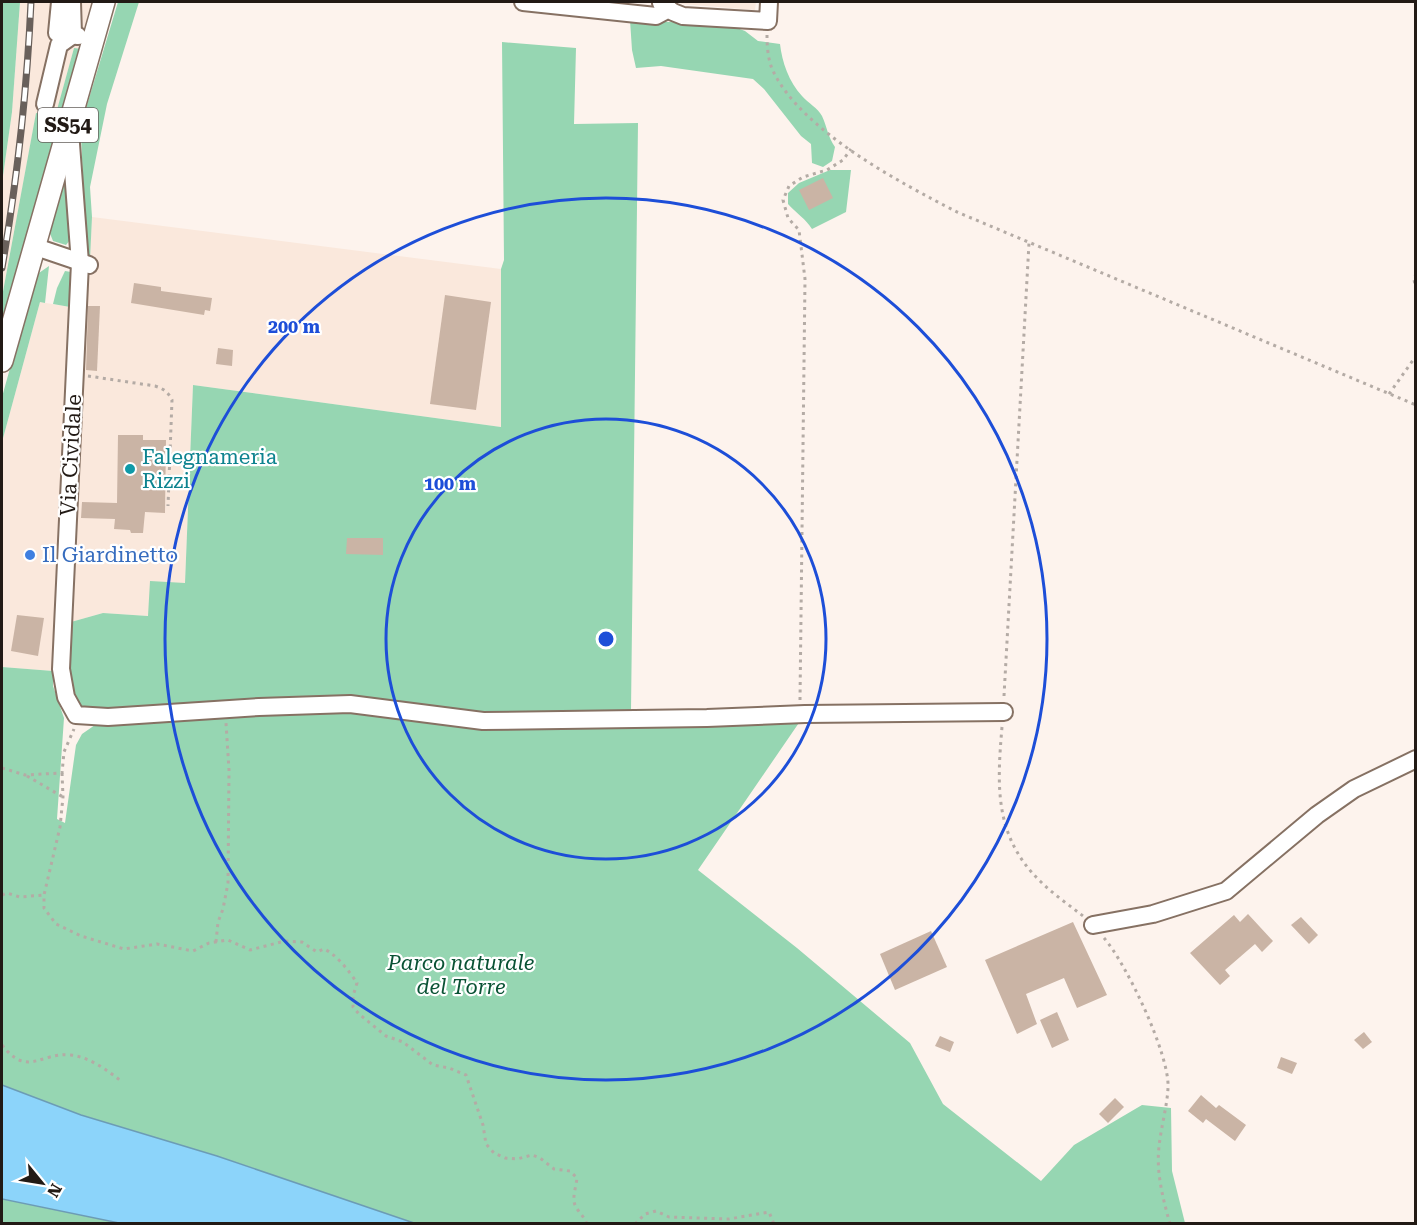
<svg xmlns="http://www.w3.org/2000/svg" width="1417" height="1225" font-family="'Roboto Serif',serif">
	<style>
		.built { fill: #fae8dc }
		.green { fill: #96d6b2 }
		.water { fill: #8cd4fa; stroke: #6c9cb5; stroke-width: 1.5 }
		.building { fill: #cab4a5 }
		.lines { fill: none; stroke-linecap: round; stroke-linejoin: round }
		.minor-casing { stroke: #867163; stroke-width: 20 }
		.major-casing { stroke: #867163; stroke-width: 24 }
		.path { stroke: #b4aba5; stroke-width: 3; stroke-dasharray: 3 4.5; stroke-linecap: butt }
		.minor { stroke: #fff; stroke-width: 16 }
		.major { stroke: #fff; stroke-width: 21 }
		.rail-casing { stroke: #69605b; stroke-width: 7 }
		.rail { stroke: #fff; stroke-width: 4.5; stroke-dasharray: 14; stroke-linecap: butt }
		.ring { fill: none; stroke: #1d4ed8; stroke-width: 3 }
		.culture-dot { fill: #0f9aa8; stroke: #fff; stroke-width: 2 }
		.shop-dot { fill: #3f7fe0; stroke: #fff; stroke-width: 2 }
		.labels { text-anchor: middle; stroke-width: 4.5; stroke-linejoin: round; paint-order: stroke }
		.shield { fill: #fff; stroke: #645f5b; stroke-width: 1.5 }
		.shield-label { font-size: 20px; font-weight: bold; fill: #221a15 }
		.street-label { font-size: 21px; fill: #221a15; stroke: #fff }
		.culture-label { font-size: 21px; fill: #0d838f; stroke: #fff; text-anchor: start }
		.shop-label { font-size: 21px; fill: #366cbe; stroke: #fff; text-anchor: start }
		.park-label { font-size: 21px; font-style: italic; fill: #095234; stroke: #fff }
		.centre { fill: #1d4ed8; stroke: #fff; stroke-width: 3 }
		.ring-label { font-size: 18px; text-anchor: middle; font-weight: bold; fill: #1d4ed8; stroke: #fff; stroke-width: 4.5; stroke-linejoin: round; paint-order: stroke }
	</style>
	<rect width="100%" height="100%" fill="#fdf3ed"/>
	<g class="built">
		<path d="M20 2H96L82 49 74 48 55 118 36 114 2 297V183L12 112Z"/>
		<path d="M679 2H756L755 10 682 4Z"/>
		<path d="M92 217 501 269V427L193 385 185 583 149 616 103 613 71 622Z"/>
		<path d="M40 302 70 307 53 671 2 667V442Z"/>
	</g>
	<g class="green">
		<path d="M2 2H20L12 112 2 183Z"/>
		<path d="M118 2H139L107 104 90 187 92 217 90 260 86 254 81 134 84 115Z"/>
		<path d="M630 20 729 25 745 31 758 41 780 44C782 62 789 82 802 96 808 103 818 108 822 116 827 127 828 137 835 147L832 161 823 167 812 163 811 144 801 136 764 89 753 79 661 66 636 68 632 50Z"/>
		<path d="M502 42 576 48 574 124 638 123 631 710 805 714 698 870 797 948 910 1043 943 1104 1041 1181 1074 1145 1142 1105 1171 1108 1172 1171 1185 1223H414L217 1156 81 1115 2 1085V667L53 671V686L64 718 57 819 65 823 76 745 82 734 95 725 147 721 148 707 83 708 78 706 71 690V622L103 613 148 616 150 581 185 583 193 385 501 427V269L504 260Z"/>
		<path d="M74 48 82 49 2 330V297L36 113 55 117Z"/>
		<path d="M830 170H851L846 212 812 229C806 219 796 213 788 204V193L799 183Z"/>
		<path d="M65 177 70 240 66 245 53 241 49 231Z"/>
		<path d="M49 266 45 303 40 302 2 442V397L36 275Z"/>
		<path d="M65 271 71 272 70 307 53 304 57 288Z"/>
		<path d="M2 1199 119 1223H2Z"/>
	</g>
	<path class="water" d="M2 1085 81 1115 217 1156 414 1223H119L2 1199Z"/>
	<g class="building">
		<path d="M823 178 833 198 809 210 799 190Z"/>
		<path d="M134 283 161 287V291L212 298 210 311 205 310 204 315 131 303Z"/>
		<path d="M445 295 491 302 476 410 430 404Z"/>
		<path d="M88 306H100L97 371 86 370Z"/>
		<path d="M218 348 233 350 232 366 216 364Z"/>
		<path d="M118 435H143V440H166L165 513 145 512 143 533H131L130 530 114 529 115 519 81 518 82 502 117 503Z"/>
		<path d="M347 538H383V555L346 554Z"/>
		<path d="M17 615 44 618 38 656 11 651Z"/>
		<path d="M1248 914 1273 941 1262 952 1255 944 1225 970 1230 976 1220 985 1190 953 1234 915 1240 922Z"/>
		<path d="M1301 917 1318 935 1309 944 1291 925Z"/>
		<path d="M1073 922 1107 995 1077 1008 1064 978 1026 994 1037 1024 1017 1034 985 960Z"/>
		<path d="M931 931 947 967 895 990 880 954Z"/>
		<path d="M1057 1012 1069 1040 1052 1048 1040 1020Z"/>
		<path d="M1364 1032 1372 1042 1363 1049 1354 1040Z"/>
		<path d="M940 1036 954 1042 950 1052 935 1046Z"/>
		<path d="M1281 1057 1297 1063 1292 1074 1277 1068Z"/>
		<path d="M1201 1095 1216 1108 1219 1105 1246 1125 1235 1141 1206 1119 1203 1123 1188 1111Z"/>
		<path d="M1115 1098 1124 1107 1108 1123 1099 1114Z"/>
	</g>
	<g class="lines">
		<defs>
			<g id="minor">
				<path d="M60 2 57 33 78 36"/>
				<path d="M72 2 73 35"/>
				<path d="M523 2 656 16 669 9"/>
				<path d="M661 3 673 12 683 16 768 21 769 2"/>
				<path d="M45 104 59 45 73 35"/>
				<path d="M70 131 80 263 61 669 66 697 76 715 108 717 259 707 350 704 483 721 707 718 805 714 1004 712"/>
				<path d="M36 247 89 265"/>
				<path d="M1093 925 1153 914 1226 891 1317 815 1354 789 1416 759"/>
			</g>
			<path id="major" d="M2 361 104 2"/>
		</defs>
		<use href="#minor" class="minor-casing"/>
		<use href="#major" class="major-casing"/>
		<g class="path">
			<path d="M767 35C767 47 768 60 773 71 802 131 899 182 957 212L1416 405"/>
			<path d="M1416 273 1414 280 1416 288"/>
			<path d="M88 376 155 386C164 389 168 392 172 400L168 506"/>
			<path d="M1389 394 1416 356"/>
			<path d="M1004 696 1029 243"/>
			<path d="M800 700 805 279 799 230 788 218 783 200 789 186 803 177 827 170 843 160 851 149"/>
			<path d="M1002 727C997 786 994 836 1040 881 1053 894 1069 905 1083 916"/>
			<path d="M2 768 25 775 62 773 64 752 74 729"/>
			<path d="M62 773 63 797 60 827 44 895V908L56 924 81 936 124 949 157 944 193 951 209 943 228 940 250 950 285 941 302 942 317 952 324 949C336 954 350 972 357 983L353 996V1007L359 1014 386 1036 403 1042 433 1065 449 1068 466 1075 483 1125 486 1144 494 1153 505 1158 517 1159 532 1155 540 1158 554 1169 570 1171 577 1178C576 1187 572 1198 575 1205 578 1212 584 1216 587 1224"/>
			<path d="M27 776 63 797"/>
			<path d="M2 895 7 893 20 897 44 895"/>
			<path d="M1104 938C1126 963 1170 1055 1168 1088 1167 1107 1161 1127 1159 1147 1156 1172 1163 1199 1170 1224"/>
			<path d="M216 942 218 922 223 909 228 883 229 770 226 723"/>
			<path d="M2 1045C28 1078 40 1052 71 1055 89 1057 107 1070 121 1081"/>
			<path d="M635 1224 645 1214 656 1211 669 1217 729 1219 769 1212 774 1224"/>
		</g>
		<use href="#minor" class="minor"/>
		<use href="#major" class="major"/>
		<defs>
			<path id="rail" d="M2 268C17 180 27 91 31 2"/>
		</defs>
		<use href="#rail" class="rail-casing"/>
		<use href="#rail" class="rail"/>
	</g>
	<g class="ring">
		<circle cx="606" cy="639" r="220"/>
		<circle cx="606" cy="639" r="441"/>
	</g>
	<circle class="culture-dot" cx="130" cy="469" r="6"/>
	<circle class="shop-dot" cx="30" cy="555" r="6"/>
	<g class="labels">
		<rect class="shield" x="38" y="108" width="60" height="34" rx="4.5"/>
		<g class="shield-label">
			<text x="68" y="132">SS54</text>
		</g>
		<g class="street-label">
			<text transform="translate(71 455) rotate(-87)" y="7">Via Cividale</text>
		</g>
		<g class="culture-label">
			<text x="142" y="464">Falegnameria<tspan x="142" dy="24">Rizzi</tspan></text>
		</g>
		<g class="shop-label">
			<text x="42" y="562">Il Giardinetto</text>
		</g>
		<g class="park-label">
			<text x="461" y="970">Parco naturale<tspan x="461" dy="24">del Torre</tspan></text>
		</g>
	</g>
	<circle cx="606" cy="639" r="9" class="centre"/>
	<g class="ring-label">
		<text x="294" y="333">200 m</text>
		<text x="450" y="490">100 m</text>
	</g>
	<rect width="1417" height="1225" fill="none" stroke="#221a15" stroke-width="6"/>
	<g transform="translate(42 1183) rotate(120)" stroke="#ffffff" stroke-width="4.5" paint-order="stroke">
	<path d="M0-4.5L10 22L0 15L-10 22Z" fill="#221a15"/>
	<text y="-9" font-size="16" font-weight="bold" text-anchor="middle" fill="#221a15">N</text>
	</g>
</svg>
